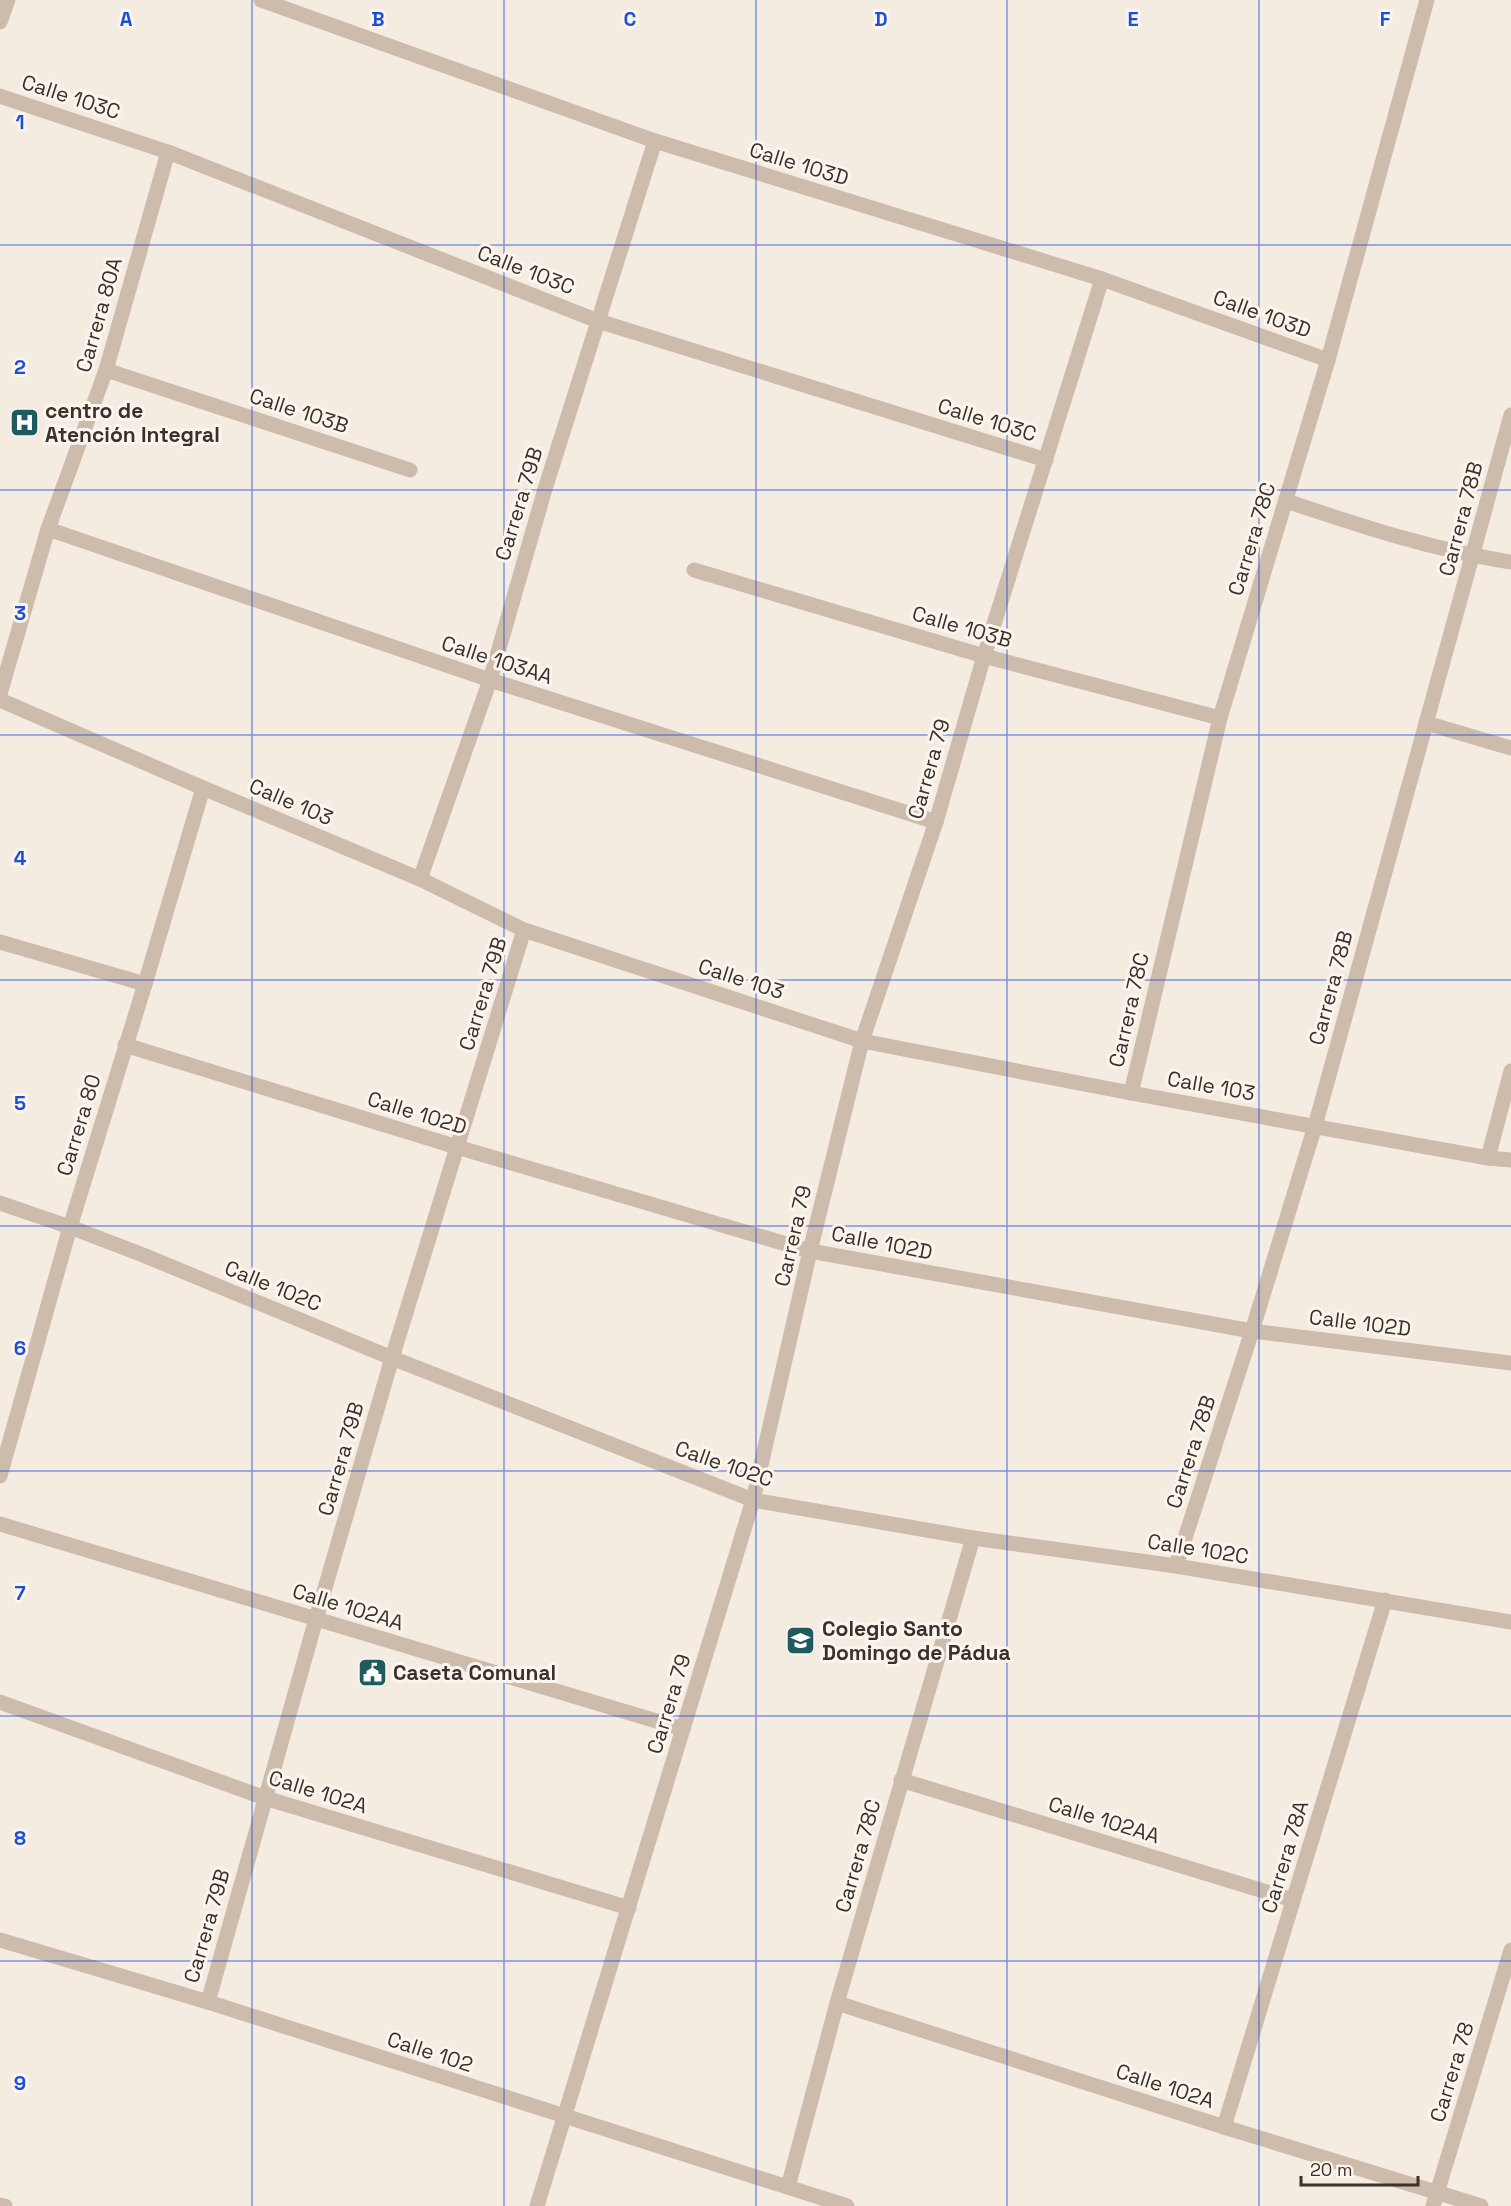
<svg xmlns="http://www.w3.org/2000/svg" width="1511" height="2206" font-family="'Space Grotesk',sans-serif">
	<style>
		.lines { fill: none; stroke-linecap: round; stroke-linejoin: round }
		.minor { stroke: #cdbbac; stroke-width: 15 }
		.grid { fill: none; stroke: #1d4ed8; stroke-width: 1.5; stroke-opacity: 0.55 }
		.labels { text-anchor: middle; stroke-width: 6; stroke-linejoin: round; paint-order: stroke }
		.street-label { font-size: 21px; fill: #3b302b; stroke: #fbf5ee }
		.poi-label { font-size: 21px; font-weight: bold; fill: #3b302b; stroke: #fbf5ee; text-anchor: start }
		.grid-label { font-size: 20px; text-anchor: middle; font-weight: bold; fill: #1d4ed8; stroke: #fbf5ee; stroke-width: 6; stroke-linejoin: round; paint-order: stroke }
	</style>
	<rect width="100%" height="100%" fill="#f4ebe1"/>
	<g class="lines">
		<g class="minor">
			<path d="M261 0 655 141 1102 279 1328 360"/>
			<path d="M0 22 8 0"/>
			<path d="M0 96 168 152 598 321 1046 460"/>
			<path d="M106 370 410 470"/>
			<path d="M1286 501C1361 526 1432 550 1511 562"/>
			<path d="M48 529 490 680 936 822"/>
			<path d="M694 570 984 656 1220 718"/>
			<path d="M0 694 48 529 106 370 168 152"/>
			<path d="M0 700 203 788 420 879 524 930 862 1041 1131 1093 1488 1158 1511 1160"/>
			<path d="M1426 723 1511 748"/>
			<path d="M420 879 490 680 545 489 655 141"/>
			<path d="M0 942 145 984"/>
			<path d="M125 1045 457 1147 810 1251 1252 1331 1511 1363"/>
			<path d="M1131 1093 1220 718 1328 360 1427 0"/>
			<path d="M1488 1158 1511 1071"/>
			<path d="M0 1203 70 1227 143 1255 392 1358 753 1500 973 1538 1176 1566 1511 1622"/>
			<path d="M0 1476 70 1227 145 984 203 788"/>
			<path d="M0 1524 683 1729"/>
			<path d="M1176 1566 1252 1331 1315 1126 1511 415"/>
			<path d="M0 1702 265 1798 629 1908"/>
			<path d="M901 1780 1293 1900"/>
			<path d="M0 1940 208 2002 847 2206"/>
			<path d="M208 2002 316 1619 392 1358 524 930"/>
			<path d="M837 2003 1224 2127 1481 2206"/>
			<path d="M1224 2127 1385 1600"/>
			<path d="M788 2187 837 2003 973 1538"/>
			<path d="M0 2205 5 2206"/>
			<path d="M537 2206 753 1500 810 1251 862 1041 936 822 984 656 1102 279"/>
			<path d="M1433 2206 1511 1950"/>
		</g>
	</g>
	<path class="grid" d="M252 0V2206M504 0V2206M756 0V2206M1007 0V2206M1259 0V2206M0 245H1511M0 490H1511M0 735H1511M0 980H1511M0 1226H1511M0 1471H1511M0 1716H1511M0 1961H1511"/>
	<defs>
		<symbol id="hospital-square" viewBox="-11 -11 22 22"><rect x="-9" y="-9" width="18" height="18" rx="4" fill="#1f5a5e" stroke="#fbf5ee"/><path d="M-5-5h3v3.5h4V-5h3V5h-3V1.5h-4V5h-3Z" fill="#fff"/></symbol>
		<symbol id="school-square" viewBox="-11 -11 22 22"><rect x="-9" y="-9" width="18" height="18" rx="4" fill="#1f5a5e" stroke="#fbf5ee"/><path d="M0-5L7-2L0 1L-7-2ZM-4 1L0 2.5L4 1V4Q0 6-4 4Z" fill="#fff"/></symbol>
		<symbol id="civic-square" viewBox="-11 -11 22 22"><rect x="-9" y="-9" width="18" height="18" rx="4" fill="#1f5a5e" stroke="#fbf5ee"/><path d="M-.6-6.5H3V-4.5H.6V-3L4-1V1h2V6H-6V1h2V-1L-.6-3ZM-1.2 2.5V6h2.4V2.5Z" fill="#fff"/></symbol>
	</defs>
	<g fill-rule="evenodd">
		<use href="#hospital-square" x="8" y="406" width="33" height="33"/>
		<use href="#school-square" x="784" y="1624" width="33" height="33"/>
		<use href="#civic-square" x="356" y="1656" width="33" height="33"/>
	</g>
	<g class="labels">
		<g class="street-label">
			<text transform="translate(71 97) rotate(18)" y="7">Calle 103C</text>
			<text transform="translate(799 164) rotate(17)" y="7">Calle 103D</text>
			<text transform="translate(526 270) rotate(21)" y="7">Calle 103C</text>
			<text transform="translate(1262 314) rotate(20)" y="7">Calle 103D</text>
			<text transform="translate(99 315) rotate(-74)" y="7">Carrera 80A</text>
			<text transform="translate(299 411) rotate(18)" y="7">Calle 103B</text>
			<text transform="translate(987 420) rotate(17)" y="7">Calle 103C</text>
			<text transform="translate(519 504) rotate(-73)" y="7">Carrera 79B</text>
			<text transform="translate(1461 519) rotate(-75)" y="7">Carrera 78B</text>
			<text transform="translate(1252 539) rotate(-73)" y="7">Carrera 78C</text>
			<text transform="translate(962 627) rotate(16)" y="7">Calle 103B</text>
			<text transform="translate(497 660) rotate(18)" y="7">Calle 103AA</text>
			<text transform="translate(929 769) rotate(-74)" y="7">Carrera 79</text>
			<text transform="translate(291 802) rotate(23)" y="7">Calle 103</text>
			<text transform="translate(741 979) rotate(18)" y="7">Calle 103</text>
			<text transform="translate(1331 988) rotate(-75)" y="7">Carrera 78B</text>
			<text transform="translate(483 994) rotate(-73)" y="7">Carrera 79B</text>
			<text transform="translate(1129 1010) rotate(-77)" y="7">Carrera 78C</text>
			<text transform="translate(1211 1086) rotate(10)" y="7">Calle 103</text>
			<text transform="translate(417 1113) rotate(17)" y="7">Calle 102D</text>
			<text transform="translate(79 1125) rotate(-73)" y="7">Carrera 80</text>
			<text transform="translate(793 1236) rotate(-77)" y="7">Carrera 79</text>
			<text transform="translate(882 1243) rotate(11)" y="7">Calle 102D</text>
			<text transform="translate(273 1286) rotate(22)" y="7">Calle 102C</text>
			<text transform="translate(1360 1323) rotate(7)" y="7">Calle 102D</text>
			<text transform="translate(1191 1452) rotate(-72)" y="7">Carrera 78B</text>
			<text transform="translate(341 1459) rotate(-74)" y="7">Carrera 79B</text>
			<text transform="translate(724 1464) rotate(19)" y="7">Calle 102C</text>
			<text transform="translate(1198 1549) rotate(9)" y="7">Calle 102C</text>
			<text transform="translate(348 1607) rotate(17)" y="7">Calle 102AA</text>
			<text transform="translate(669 1704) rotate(-73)" y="7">Carrera 79</text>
			<text transform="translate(318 1792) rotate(17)" y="7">Calle 102A</text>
			<text transform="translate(1104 1820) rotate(17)" y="7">Calle 102AA</text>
			<text transform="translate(858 1856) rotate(-74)" y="7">Carrera 78C</text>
			<text transform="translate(1285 1857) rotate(-73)" y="7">Carrera 78A</text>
			<text transform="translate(207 1926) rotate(-74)" y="7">Carrera 79B</text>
			<text transform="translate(430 2052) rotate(18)" y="7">Calle 102</text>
			<text transform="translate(1452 2072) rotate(-73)" y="7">Carrera 78</text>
			<text transform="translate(1165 2086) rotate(18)" y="7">Calle 102A</text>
		</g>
		<g class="poi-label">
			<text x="45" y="418">centro de<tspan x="45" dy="24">Atención Integral</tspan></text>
			<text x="822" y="1636">Colegio Santo<tspan x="822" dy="24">Domingo de Pádua</tspan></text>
			<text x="393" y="1680">Caseta Comunal</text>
		</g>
	</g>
	<g class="grid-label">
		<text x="126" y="26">A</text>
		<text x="378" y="26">B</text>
		<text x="630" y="26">C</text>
		<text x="881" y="26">D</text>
		<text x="1133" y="26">E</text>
		<text x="1385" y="26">F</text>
		<text x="20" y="129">1</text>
		<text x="20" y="374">2</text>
		<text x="20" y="620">3</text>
		<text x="20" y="865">4</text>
		<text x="20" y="1110">5</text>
		<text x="20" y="1355">6</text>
		<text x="20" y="1600">7</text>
		<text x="20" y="1845">8</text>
		<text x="20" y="2090">9</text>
	</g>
	<path d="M1301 2176v9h117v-9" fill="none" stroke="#3b302b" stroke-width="3"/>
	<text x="1310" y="2176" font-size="18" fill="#3b302b" stroke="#fbf5ee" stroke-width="4.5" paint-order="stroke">20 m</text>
</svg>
